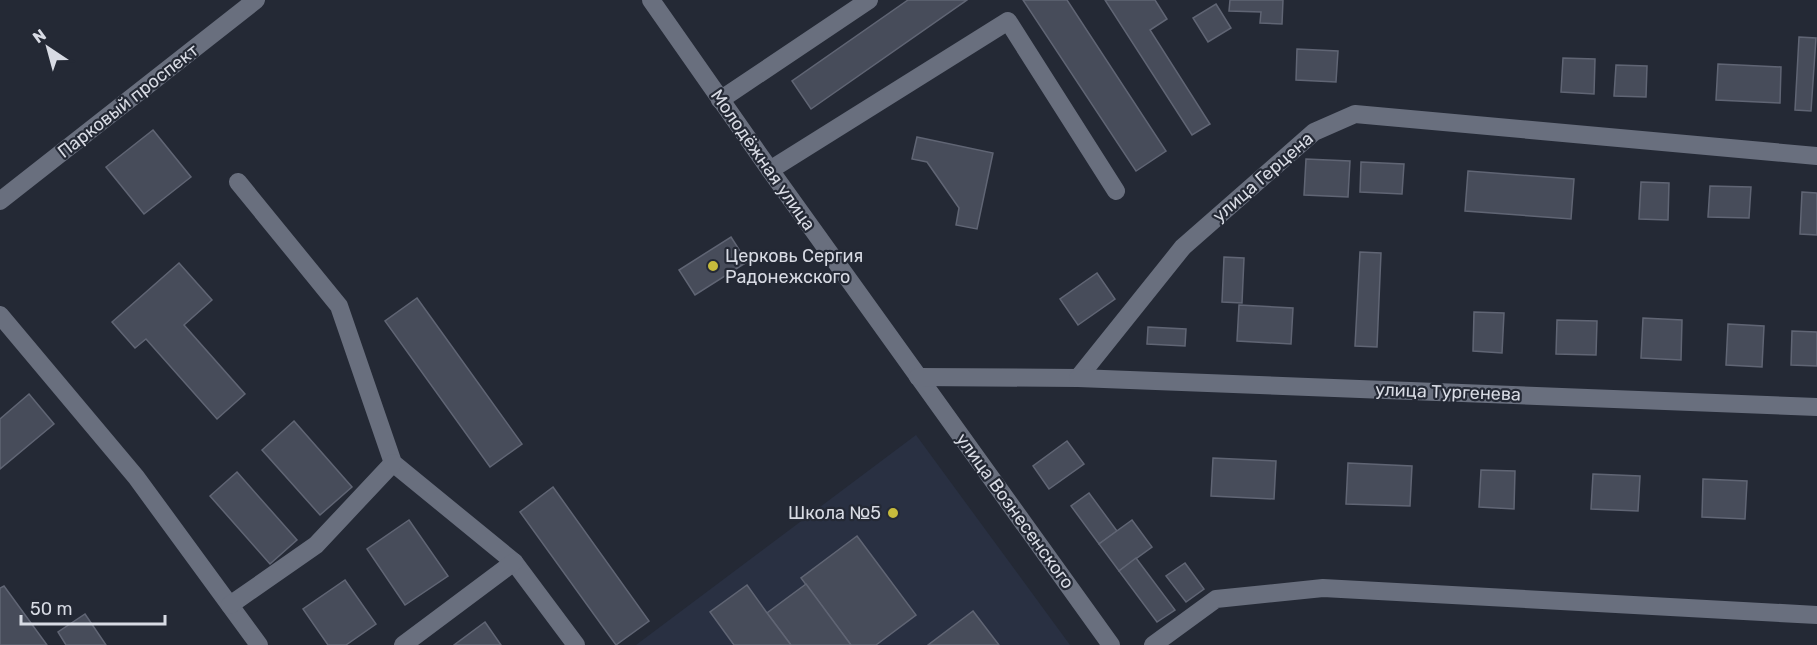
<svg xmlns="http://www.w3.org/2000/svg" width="1817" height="645" font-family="Rubik,sans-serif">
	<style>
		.built { fill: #293042 }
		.building { fill: #474c5a; stroke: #606574; stroke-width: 1.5 }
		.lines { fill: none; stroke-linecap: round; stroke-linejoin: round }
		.minor { stroke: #696f7e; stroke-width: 18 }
		.poi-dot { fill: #c7bb3c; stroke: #242935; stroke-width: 2 }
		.labels { text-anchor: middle; stroke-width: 4.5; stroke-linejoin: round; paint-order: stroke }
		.street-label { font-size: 18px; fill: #d8dbe4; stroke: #242935 }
		.poi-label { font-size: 18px; fill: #d8dbe4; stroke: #242935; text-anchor: start }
	</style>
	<rect width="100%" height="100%" fill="#242935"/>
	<path class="built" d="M916 435 1070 645H636Z"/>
	<g class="building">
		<path d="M908 0H967L811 109 792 81Z"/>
		<path d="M1023 0H1067L1166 151 1136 171Z"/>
		<path d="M1105 0H1155L1167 19 1150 30 1210 124 1192 135Z"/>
		<path d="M1230 0H1283L1282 24 1260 23 1261 12 1229 11Z"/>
		<path d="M1216 4 1231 28 1208 42 1193 18Z"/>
		<path d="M1799 37 1816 38 1811 111 1795 110Z"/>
		<path d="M1297 49 1338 51 1336 82 1296 80Z"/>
		<path d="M1563 58 1595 59 1594 94 1561 92Z"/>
		<path d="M1718 64 1781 67 1780 103 1716 100Z"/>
		<path d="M1616 65 1647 66 1646 97 1614 96Z"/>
		<path d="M153 130 191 177 144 214 106 167Z"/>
		<path d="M917 137 993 153 977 229 956 225 959 208 927 162 912 159Z"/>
		<path d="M1306 159 1350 161 1348 197 1304 195Z"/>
		<path d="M1361 162 1404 164 1402 194 1360 192Z"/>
		<path d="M1468 171 1574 179 1571 219 1465 211Z"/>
		<path d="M1641 182 1669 183 1668 220 1639 219Z"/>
		<path d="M1710 186 1751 187 1749 218 1708 217Z"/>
		<path d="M1802 192 1817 193V235L1800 234Z"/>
		<path d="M731 237 747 262 695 295 679 270Z"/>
		<path d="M1360 252 1381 253 1377 347 1355 346Z"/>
		<path d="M1224 257 1244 258 1242 303 1222 302Z"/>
		<path d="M179 263 212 300 184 325 245 394 217 419 146 339 135 348 112 322Z"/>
		<path d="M1097 273 1115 299 1078 325 1060 299Z"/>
		<path d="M417 298 522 444 490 467 385 321Z"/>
		<path d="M1239 305 1293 308 1291 344 1237 341Z"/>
		<path d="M1474 312 1504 313 1502 353 1473 351Z"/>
		<path d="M1643 318 1682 320 1681 360 1641 358Z"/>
		<path d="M1557 320 1597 321 1596 355 1556 354Z"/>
		<path d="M1728 324 1764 326 1762 367 1726 365Z"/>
		<path d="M1148 327 1186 329 1185 346 1147 344Z"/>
		<path d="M1792 331 1817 332V366L1791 365Z"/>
		<path d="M29 394 54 424 0 469V419Z"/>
		<path d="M294 421 352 487 320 515 262 450Z"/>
		<path d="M1067 441 1084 464 1049 489 1033 466Z"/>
		<path d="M1213 458 1276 461 1274 499 1211 496Z"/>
		<path d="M1348 463 1412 466 1410 506 1346 504Z"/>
		<path d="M1481 470 1515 471 1514 509 1479 507Z"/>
		<path d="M237 472 297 540 270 564 210 496Z"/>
		<path d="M1593 474 1640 476 1638 511 1591 509Z"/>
		<path d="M1703 479 1747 481 1745 519 1702 517Z"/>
		<path d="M553 487 649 621 616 645 520 512Z"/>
		<path d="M1089 493 1117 531 1099 544 1071 506Z"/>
		<path d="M409 520 448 576 405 605 367 549Z"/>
		<path d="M1132 520 1152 547 1119 571 1099 544Z"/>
		<path d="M857 536 916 615 876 645H851L801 578Z"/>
		<path d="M1136 558 1175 610 1157 622 1119 571Z"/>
		<path d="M1185 563 1204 589 1186 602 1166 576Z"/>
		<path d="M345 580 376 624 346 645H328L303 609Z"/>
		<path d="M806 584 851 645H791L767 613Z"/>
		<path d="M747 585 767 613 791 645H734L710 612Z"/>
		<path d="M4 586 47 645H0V588Z"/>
		<path d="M973 611 999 645H928Z"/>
		<path d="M85 614 106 645H66L58 632Z"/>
		<path d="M485 622 501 645H454Z"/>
	</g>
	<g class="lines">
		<g class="minor">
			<path d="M651 0 770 170 1111 645"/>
			<path d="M720 100 869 0"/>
			<path d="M770 170 1008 21 1116 191"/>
			<path d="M238 182 339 306 393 463 514 562 576 645"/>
			<path d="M0 201 256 0"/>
			<path d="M0 315 136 477 259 645"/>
			<path d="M918 377 1078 378 1183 247 1314 132 1355 114 1817 156"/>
			<path d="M1078 378 1817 407"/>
			<path d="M230 605 316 545 393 463"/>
			<path d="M403 645 514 562"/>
			<path d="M1153 645 1216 599 1323 588 1817 615"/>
		</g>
	</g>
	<g class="poi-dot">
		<circle cx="713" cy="266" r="6"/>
		<circle cx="893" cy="513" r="6"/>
	</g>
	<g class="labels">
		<g class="street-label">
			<text transform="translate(128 101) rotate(-38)" y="6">Парковый проспект</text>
			<text transform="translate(763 160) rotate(55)" y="6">Молодёжная улица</text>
			<text transform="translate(1263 177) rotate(-41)" y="6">улица Герцена</text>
			<text transform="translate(1448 392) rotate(2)" y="6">улица Тургенева</text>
			<text transform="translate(1015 511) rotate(54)" y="6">улица Вознесенского</text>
		</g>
		<g class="poi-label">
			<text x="725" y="262">Церковь Сергия<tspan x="725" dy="21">Радонежского</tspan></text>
			<text x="881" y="519" text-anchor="end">Школа №5</text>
		</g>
	</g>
	<g transform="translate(48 48) rotate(324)" stroke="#242935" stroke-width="4.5" paint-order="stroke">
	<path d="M0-4.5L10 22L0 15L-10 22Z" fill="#d8dbe4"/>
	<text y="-9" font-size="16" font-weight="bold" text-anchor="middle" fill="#d8dbe4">N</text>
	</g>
	<path d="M21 615v9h144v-9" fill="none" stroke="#d8dbe4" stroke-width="3"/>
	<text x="30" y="615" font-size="18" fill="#d8dbe4" stroke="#242935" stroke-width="4.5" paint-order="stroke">50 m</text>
</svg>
